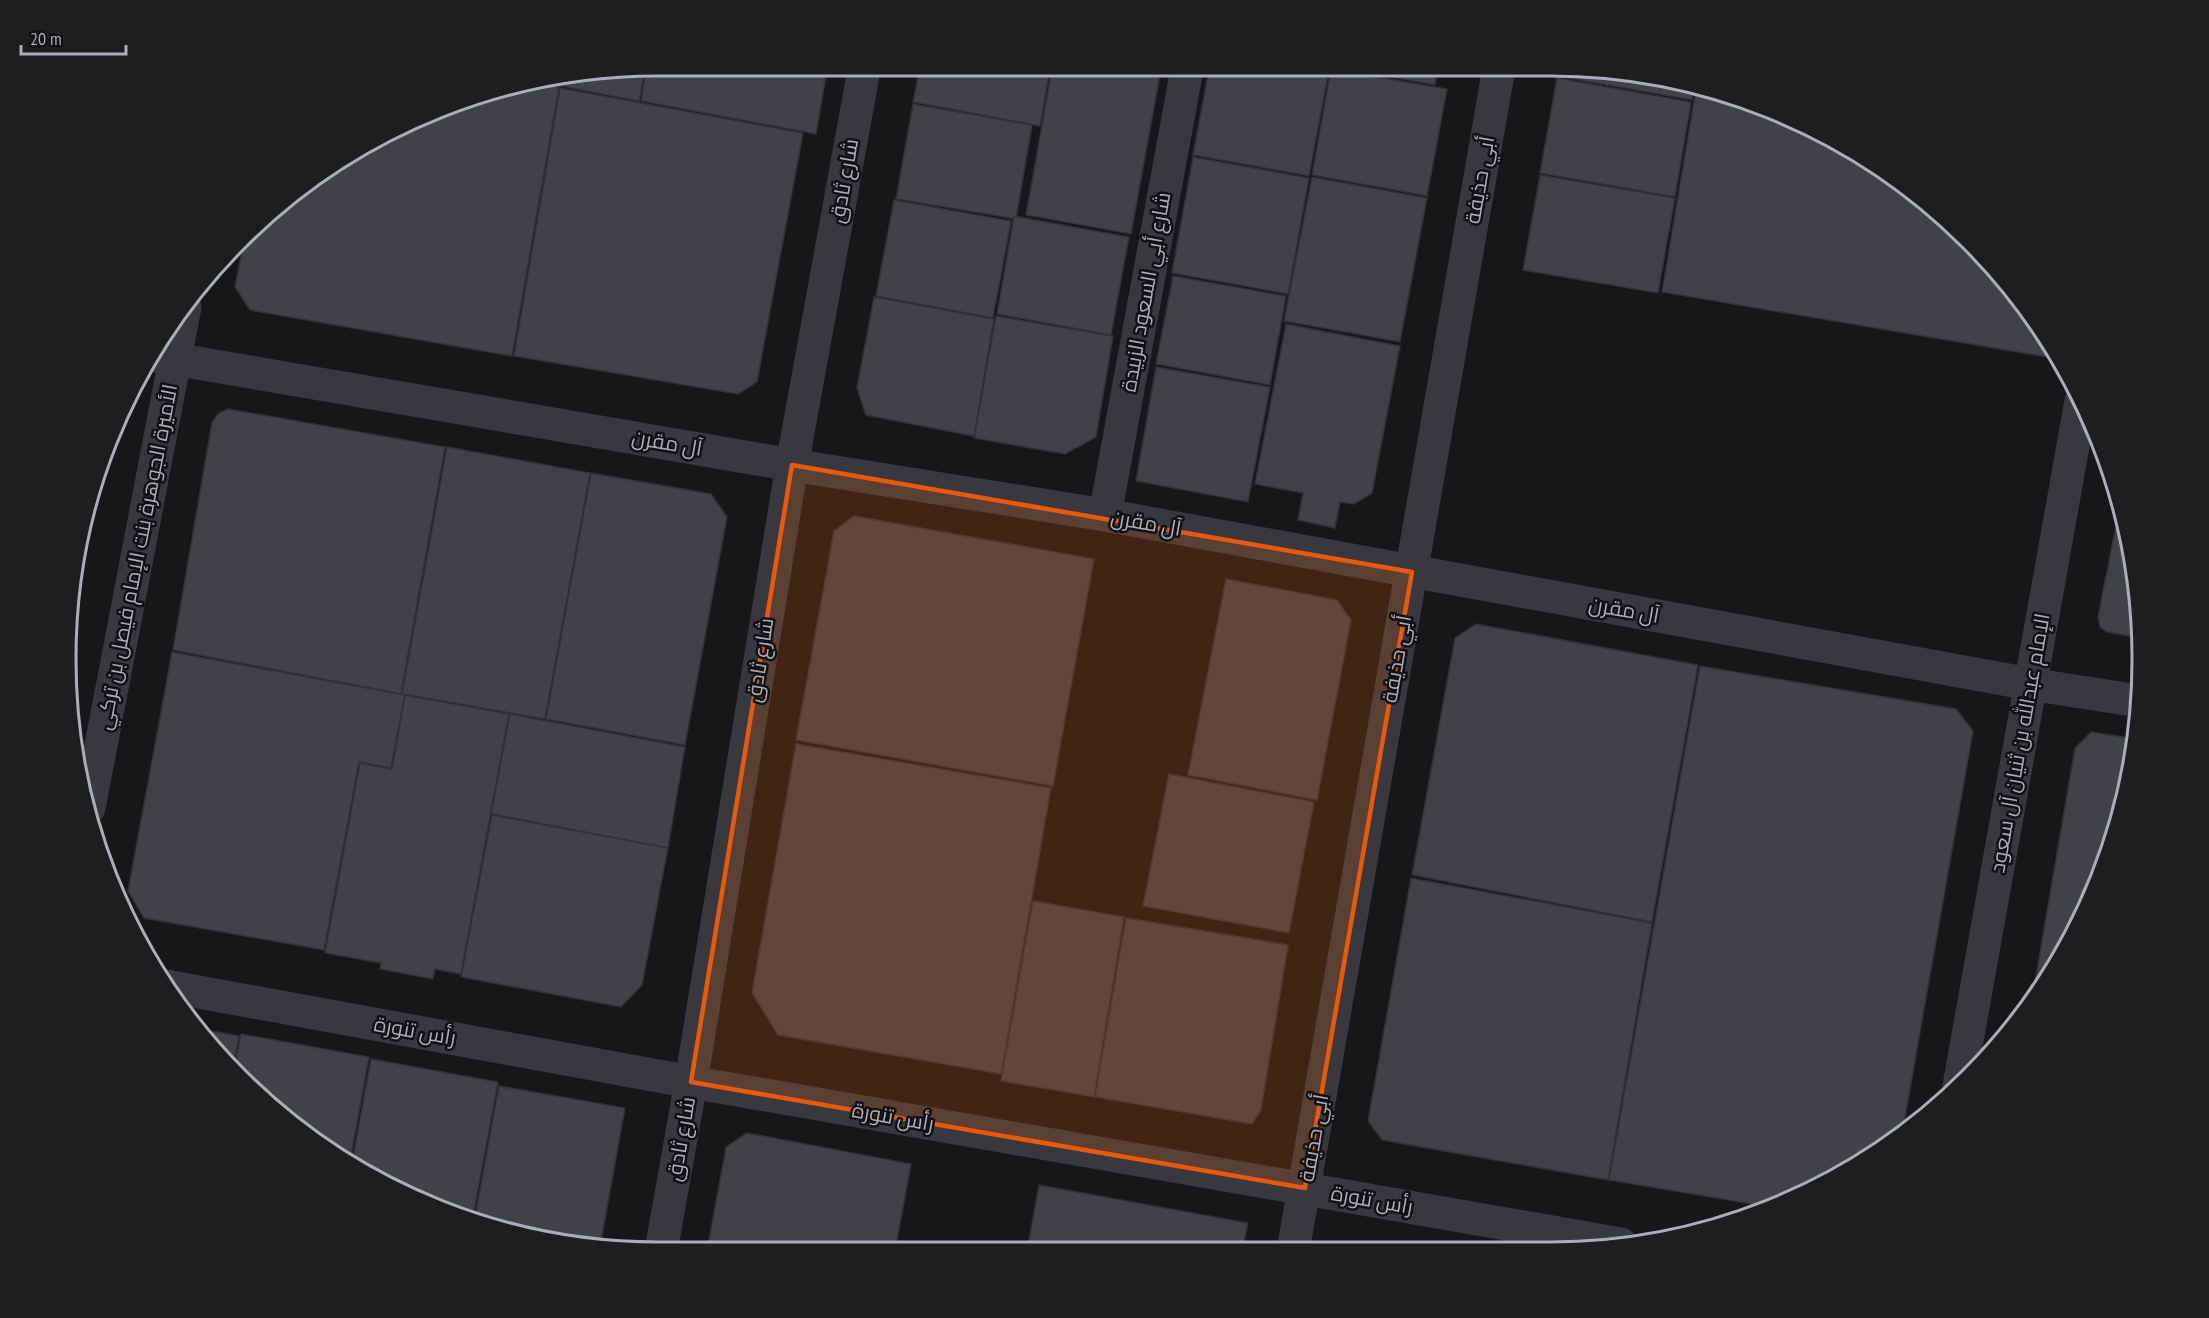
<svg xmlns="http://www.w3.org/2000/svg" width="2209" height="1318" font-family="'PT Sans Narrow',Cairo,sans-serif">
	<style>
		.building { fill: #414246; stroke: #323135; stroke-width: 1.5 }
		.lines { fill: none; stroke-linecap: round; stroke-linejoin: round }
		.minor { stroke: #38393e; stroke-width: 33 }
		.marked { fill: #e8590c; fill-opacity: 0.2; stroke: #e8590c; stroke-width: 4.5; stroke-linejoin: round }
		.labels { text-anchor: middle; stroke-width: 5; stroke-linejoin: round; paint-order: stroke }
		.street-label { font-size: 21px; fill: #aaaeb8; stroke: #121214 }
		.rim { fill: none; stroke: #aaaeb8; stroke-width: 3 }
	</style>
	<rect width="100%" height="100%" fill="#171719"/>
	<g class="building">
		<path d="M1558 67H1589L1694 88 1692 100 1556 76Z"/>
		<path d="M1321 68 1329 70 1309 176 1193 155 1209 69Z"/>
		<path d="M1341 68H1438L1435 85Z"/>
		<path d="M1050 69 1040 126 913 102 919 70Z"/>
		<path d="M1052 69H1161L1131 234 1026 215Z"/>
		<path d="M1331 69 1447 89 1427 196 1312 175Z"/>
		<path d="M827 70 816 134 641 101 646 71Z"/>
		<path d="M581 71H645L639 101 545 83V80Z"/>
		<path d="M1557 78 1691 102 1675 197 1540 173Z"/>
		<path d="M533 82 559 87 512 356 250 310 235 287 245 235 298 188 396 127 469 97Z"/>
		<path d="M560 88 803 133 757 382 738 394 514 356Z"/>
		<path d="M1696 89 1740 97 1879 166 1969 239 2043 329 2049 341 2047 357 1662 292Z"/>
		<path d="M913 104 1032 125 1016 219 896 199Z"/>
		<path d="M1193 157 1309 178 1288 294 1172 273Z"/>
		<path d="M1540 175 1675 198 1658 293 1523 270Z"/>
		<path d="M1312 177 1427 198 1400 342 1284 321Z"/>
		<path d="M894 200 1011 221 993 318 876 296Z"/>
		<path d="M1014 216 1129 237 1111 335 997 314Z"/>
		<path d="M1173 276 1286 296 1270 385 1156 364Z"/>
		<path d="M874 297 994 319 974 436 866 415 857 388Z"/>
		<path d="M996 316 1113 336 1096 437 1065 454 974 438Z"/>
		<path d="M1286 324 1400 346 1372 493 1354 504 1340 502 1335 528 1298 520 1303 493 1255 484Z"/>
		<path d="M1156 367 1270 387 1248 502 1136 481Z"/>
		<path d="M228 409 445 447 401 694 173 650 212 422 219 413Z"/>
		<path d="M447 447 590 473 545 719 402 694Z"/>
		<path d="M591 473 711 494 727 517 685 745 546 719Z"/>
		<path d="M2120 506 2132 543 2141 638 2107 632 2100 627 2098 616Z"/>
		<path d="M854 516 1094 559 1053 786 796 740 834 531Z"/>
		<path d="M1226 579 1337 600 1351 620 1317 800 1188 775Z"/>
		<path d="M1476 624 1698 665 1652 922 1412 875 1455 638Z"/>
		<path d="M172 652 405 695 391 768 359 762 324 950 144 918 128 891Z"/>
		<path d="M1700 666 1956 709 1973 731 1903 1129 1847 1172 1770 1207 1609 1180Z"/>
		<path d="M405 695 509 714 461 974 435 969 433 979 380 969 381 963 325 953 360 763 392 769Z"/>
		<path d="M510 714 685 747 668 848 491 814Z"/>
		<path d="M2091 732 2135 739 2132 774 2098 886 2046 984 2035 982 2075 748Z"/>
		<path d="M796 744 1051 788 1001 1074 778 1035 752 993Z"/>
		<path d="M1169 774 1314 802 1289 933 1143 906Z"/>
		<path d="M492 815 668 848 642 985 621 1007 461 977Z"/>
		<path d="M1411 878 1652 923 1608 1180 1382 1140 1368 1121Z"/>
		<path d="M1033 901 1124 917 1094 1097 1001 1081Z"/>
		<path d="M1126 918 1288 945 1261 1110 1252 1124 1095 1097Z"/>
		<path d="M2031 984 2044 987 2026 1009Z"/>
		<path d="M196 1028 239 1036 233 1068Z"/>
		<path d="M241 1034 369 1057 350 1162 330 1152 268 1105 234 1069Z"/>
		<path d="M371 1059 498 1082 472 1221 352 1163Z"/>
		<path d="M499 1086 625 1108 600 1247 474 1222Z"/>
		<path d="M747 1133 911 1164 895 1251H707L726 1147Z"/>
		<path d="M1039 1185 1248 1223 1242 1251H1027Z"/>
	</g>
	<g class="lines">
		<g class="minor">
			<path d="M151 355 792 465 1105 515 2030 684 2139 701"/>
			<path d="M1105 515 1187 69"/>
			<path d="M89 808 185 307"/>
			<path d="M166 986 691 1082 1621 1244"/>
			<path d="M1959 1086 2081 401"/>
			<path d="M661 1251 691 1082 792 465 864 70"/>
			<path d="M1293 1251 1499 68"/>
		</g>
	</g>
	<path class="marked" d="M792 465 1412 572 1305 1188 691 1082Z"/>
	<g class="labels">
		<g class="street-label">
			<text transform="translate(1480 180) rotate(-80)" y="7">أبي حذيفة</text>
			<text transform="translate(844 181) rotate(-80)" y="7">شارع ثادق</text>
			<text transform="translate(1146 292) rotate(-80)" y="7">شارع أبي السعود الزبيدة</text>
			<text transform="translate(667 443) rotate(10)" y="7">آل مقرن</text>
			<text transform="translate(1146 523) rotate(10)" y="7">آل مقرن</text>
			<text transform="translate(137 557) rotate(-79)" y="7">الأميرة الجوهرة بنت الإمام فيصل بن تركي</text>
			<text transform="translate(1624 610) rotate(10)" y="7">آل مقرن</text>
			<text transform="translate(1397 659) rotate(-80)" y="7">أبي حذيفة</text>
			<text transform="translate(760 660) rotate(-81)" y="7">شارع ثادق</text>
			<text transform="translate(2020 743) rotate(-80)" y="7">الإمام عبدالله بن ثنيان آل سعود</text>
			<text transform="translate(415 1031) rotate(10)" y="7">رأس تنورة</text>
			<text transform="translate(893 1117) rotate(10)" y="7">رأس تنورة</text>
			<text transform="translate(1314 1138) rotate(-80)" y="7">أبي حذيفة</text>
			<text transform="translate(681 1139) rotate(-80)" y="7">شارع ثادق</text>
			<text transform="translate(1372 1200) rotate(10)" y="7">رأس تنورة</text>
		</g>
	</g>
	<path d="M0 0H2209V1318H0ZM658 76H1550A582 582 0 0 1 2132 658V660A582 582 0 0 1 1550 1242H658A582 582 0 0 1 76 660V658A582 582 0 0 1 658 76Z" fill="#1e1e21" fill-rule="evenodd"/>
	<path class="rim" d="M658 76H1550A582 582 0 0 1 2132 658V660A582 582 0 0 1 1550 1242H658A582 582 0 0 1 76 660V658A582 582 0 0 1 658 76Z"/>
	<path d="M21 45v9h105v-9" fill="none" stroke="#aaaeb8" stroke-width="3"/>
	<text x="30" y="45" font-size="18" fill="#aaaeb8" stroke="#121214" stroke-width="4.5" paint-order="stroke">20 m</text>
</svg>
